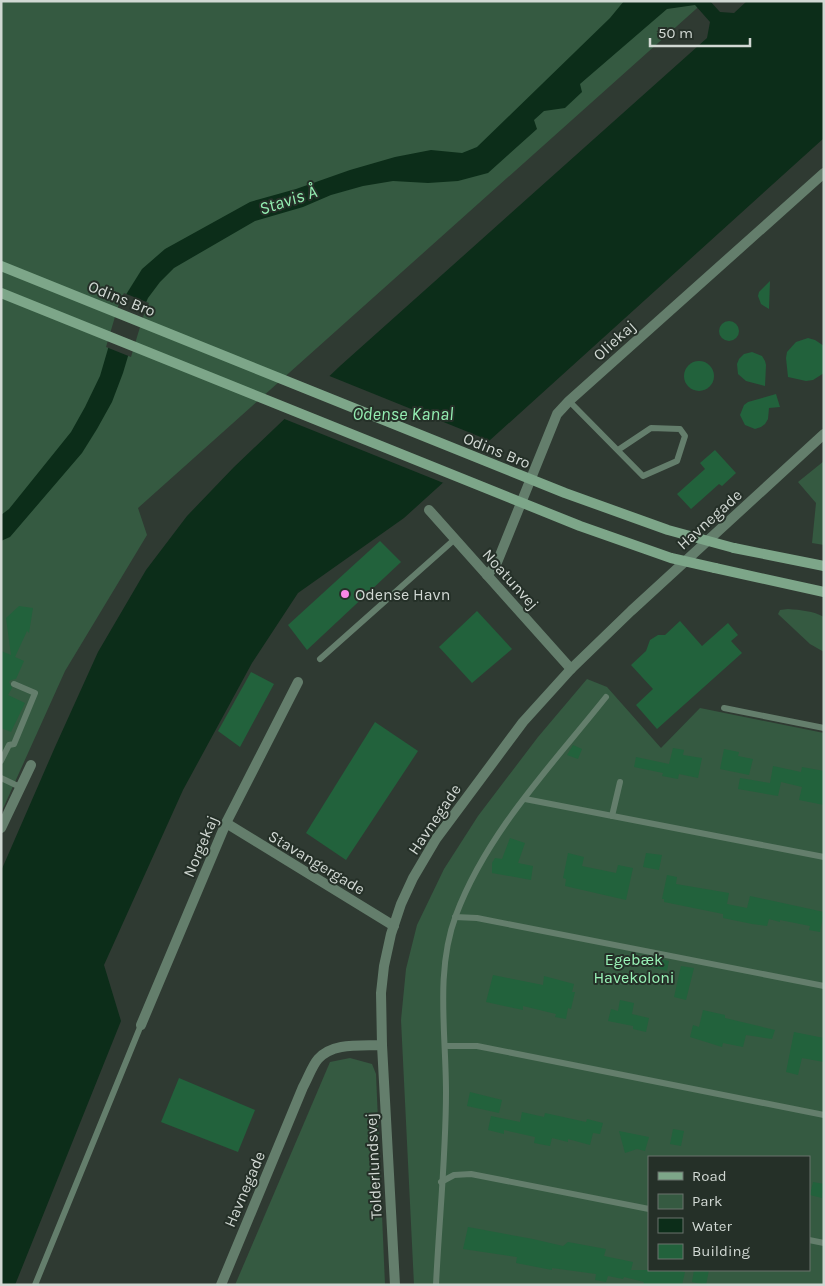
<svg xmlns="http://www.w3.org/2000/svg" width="825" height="1286" font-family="Karla,sans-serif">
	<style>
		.green { fill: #355a41; fill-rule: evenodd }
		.water { fill: #0c2d19 }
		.pier { fill: #2f3a32 }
		.building { fill: #22623c }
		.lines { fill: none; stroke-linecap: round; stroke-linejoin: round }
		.service { stroke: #647e6c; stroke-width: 6 }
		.minor { stroke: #647e6c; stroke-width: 10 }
		.tertiary { stroke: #647e6c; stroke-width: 10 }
		.secondary { stroke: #7da689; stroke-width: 10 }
		.secondary-bridge { stroke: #7da689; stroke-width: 10 }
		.poi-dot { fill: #fa87e6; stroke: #253028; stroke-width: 2 }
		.labels { text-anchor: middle; stroke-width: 4; stroke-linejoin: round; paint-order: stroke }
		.street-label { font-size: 16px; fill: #d1d8d3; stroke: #253028 }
		.poi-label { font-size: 16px; fill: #d1d8d3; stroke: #253028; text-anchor: start }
		.park-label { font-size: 16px; fill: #9af4b8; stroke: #253028 }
		.water-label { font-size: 18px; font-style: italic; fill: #94eeb2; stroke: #253028 }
	</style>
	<rect width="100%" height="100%" fill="#2f3a32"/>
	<g class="green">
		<path d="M1 1H705L138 508 147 535 65 671 1 813Z"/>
		<path d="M824 461V545L812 543 816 503 798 482Z"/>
		<path d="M788 609C801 610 813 611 824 617V652L810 644 778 614 780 610Z"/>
		<path d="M587 679 607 687 661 748 700 708 824 733V1285H414L401 1020 406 969 417 925 444 869 478 816 538 737ZM649 1157H809V1270H649Z"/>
		<path d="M350 1058 372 1064 376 1074 385 1285H235L330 1062Z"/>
	</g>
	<path class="water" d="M624 1H710L720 12 734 13 747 1H824V138L404 518 298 593 252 663 183 790 104 965 121 1021 15 1285H1V871L55 747 98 652 146 570 187 516 234 467 340 366 707 38 710 22 695 5 667 9 580 84 582 92 565 108 544 111 534 120 537 129 488 173 458 181 428 183 393 181 363 186 331 195 303 207 255 221 174 268 160 282 148 298 140 316 123 373 112 402 97 429 82 453 10 537 1 541V515L9 509 71 432 85 407 100 376 122 301 142 269 165 249 250 202 296 189 350 170 395 157 431 150 462 153 477 147 610 18Z"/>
	<g class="pier">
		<path d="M124 293 149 303 143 317 131 357 106 347 120 300Z"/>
		<path d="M327 375 493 442 446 484 282 418Z"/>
	</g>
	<g class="building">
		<path d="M770 281 769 309 761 304 758 296 759 292Z"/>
		<circle cx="729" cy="331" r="10"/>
		<path d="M808 338 815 340 824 346V373L813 380 806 381 788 377 786 358 787 352 796 342Z"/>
		<path d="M752 352 762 356 765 361 766 365 765 386 746 381 738 374 737 364 739 359 744 354Z"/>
		<circle cx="699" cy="376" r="15"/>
		<path d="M776 394 780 407 769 408 768 419 765 424 761 427 755 429 745 425 740 415 744 405 748 402Z"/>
		<path d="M715 450 736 473 722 486 719 484 691 509 677 494 705 469 700 463Z"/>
		<path d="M380 541 401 562 307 650 288 625Z"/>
		<path d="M19 606 33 608 29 633 27 631 15 657 24 661 16 679 11 680 9 682 12 688 8 695 25 703 11 732 1 728V651L11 655 6 618Z"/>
		<path d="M477 611 512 649 472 683 439 647Z"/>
		<path d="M680 621 702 646 728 623 738 635 731 641 742 653 657 729 636 705 653 689 631 665 646 651 650 640 658 635H665Z"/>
		<path d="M251 672 274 684 240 747 218 731Z"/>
		<path d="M375 722 418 751 346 860 306 833Z"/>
		<path d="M573 745 582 749 578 759 567 755Z"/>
		<path d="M673 748 684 750 683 755 702 758 698 778 679 774 678 779 662 776 663 773 634 767 636 757 669 764Z"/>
		<path d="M724 749 739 752 738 756 753 759 749 775 720 769Z"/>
		<path d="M773 766 801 772 802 767 824 771V805L799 800 802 787 781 782 778 796 738 789 740 778 770 783Z"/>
		<path d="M510 838 525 843 518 863 533 866 531 880 492 873V863L495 858 502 859Z"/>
		<path d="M568 853 584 857 582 866 616 873 618 865 633 868 626 900 565 886 566 879 563 878Z"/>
		<path d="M646 853 662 855 659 870 643 867Z"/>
		<path d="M667 875 677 877 676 884 729 893 727 904 747 908 750 896 824 912 820 932 809 930 810 926 780 920V922L769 919 767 926 752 924 723 918V914L664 902V899H662Z"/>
		<path d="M654 958 669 961 667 971 651 967Z"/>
		<path d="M681 966 694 968 686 1000 674 997Z"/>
		<path d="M493 975 543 985 544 976 574 984 572 992H575L571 1009 568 1008 566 1019 555 1017 556 1014 523 1006V1010L486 1002Z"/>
		<path d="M620 1000 634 1003 632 1014 649 1018 646 1032 633 1029V1026L608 1021 611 1009 618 1011Z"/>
		<path d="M703 1010 725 1015V1018L775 1030 772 1039 746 1035 743 1047 723 1043 722 1047 690 1037 693 1025 699 1027Z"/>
		<path d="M794 1032 824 1038V1062L802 1058 798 1075 786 1072Z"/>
		<path d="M179 1078 255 1110 238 1152 161 1122Z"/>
		<path d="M470 1092 502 1100 499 1113 467 1106Z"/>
		<path d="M522 1112 544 1117 545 1113 586 1122 587 1119 603 1123 600 1134 593 1133 590 1145 568 1139V1142L552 1138 550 1146 534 1143 535 1137 504 1130V1134L488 1130 491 1116 520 1122Z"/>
		<path d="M673 1129 684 1131 681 1146 670 1144Z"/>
		<path d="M619 1131 649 1137 645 1151 637 1149 625 1153Z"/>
		<path d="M813 1182 824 1184 822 1198 810 1195Z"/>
		<path d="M468 1227 533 1239 563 1246 568 1242 606 1249 604 1256 633 1262 631 1270H675L685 1272 682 1285H643L644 1282 624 1277 623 1279 608 1276 606 1282 595 1280 596 1274 552 1268V1270L516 1263 517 1257 463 1249Z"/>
		<path d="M694 1270H709L706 1285 692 1282Z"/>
	</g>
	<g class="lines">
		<g class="service">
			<path d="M569 401 643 476 677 461 685 436 680 429 651 428 618 450"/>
			<path d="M320 659 455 539"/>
			<path d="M724 708 824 728"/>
			<path d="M1 761 9 745 14 744 35 693 14 684"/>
			<path d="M1 778 20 787"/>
			<path d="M525 799 824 857"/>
			<path d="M612 816 620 782"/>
			<path d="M455 917 477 918 824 986"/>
			<path d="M445 1046H477L824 1115"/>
			<path d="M441 1182 454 1175 471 1174 649 1209"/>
			<path d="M809 1240 824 1243"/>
			<path d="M35 1285 141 1025"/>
			<path d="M436 1285C439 1221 446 1155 446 1092 446 1033 435 971 456 915 487 832 552 765 606 697"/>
		</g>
		<g class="minor">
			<path d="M429 510 571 669"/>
			<path d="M487 575 496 565 557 414 569 401 824 173"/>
			<path d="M226 823 394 926"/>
			<path d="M1 828 31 765"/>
			<path d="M141 1025 226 823 298 682"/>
			<path d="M221 1285 303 1087C308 1078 312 1066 318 1059 333 1042 361 1046 382 1045"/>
		</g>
		<path class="tertiary" d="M395 1285 382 1045 381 993 384 966 391 934 401 904 413 878 436 839 523 722 571 669 631 611 824 434"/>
		<g class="secondary">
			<path d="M734 548 824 566"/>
			<path d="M715 568 824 592"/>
		</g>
		<g class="secondary-bridge">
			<path d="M1 266 565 493 668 530 734 548"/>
			<path d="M1 293 580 526 671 558 715 568"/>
		</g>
	</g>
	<circle class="poi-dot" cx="345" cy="594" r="5"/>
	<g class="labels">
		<g class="street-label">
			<text transform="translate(122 298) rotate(22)" y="6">Odins Bro</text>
			<text transform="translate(614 340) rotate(-42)" y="6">Oliekaj</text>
			<text transform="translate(497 450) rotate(22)" y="6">Odins Bro</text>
			<text transform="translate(709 519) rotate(-42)" y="6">Havnegade</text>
			<text transform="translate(511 579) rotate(48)" y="6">Noatunvej</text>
			<text transform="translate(434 819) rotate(-56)" y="6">Havnegade</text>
			<text transform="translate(200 846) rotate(-67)" y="6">Norgekaj</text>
			<text transform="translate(317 862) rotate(31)" y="6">Stavangergade</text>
			<text transform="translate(373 1166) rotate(-93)" y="6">Tolderlundsvej</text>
			<text transform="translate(244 1189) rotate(-67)" y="6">Havnegade</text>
		</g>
		<g class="poi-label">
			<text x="355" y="600">Odense Havn</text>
		</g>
		<g class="park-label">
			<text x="634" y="965">Egebæk<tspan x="634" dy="18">Havekoloni</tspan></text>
		</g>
		<g class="water-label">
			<text transform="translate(288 200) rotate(-18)" y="6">Stavis Å</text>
			<text x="403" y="420">Odense Kanal</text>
		</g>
	</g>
	<rect width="825" height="1286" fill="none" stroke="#d1d8d3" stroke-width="5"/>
	<rect x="648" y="1156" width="162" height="115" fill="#253028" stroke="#6a736c"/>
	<rect x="658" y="1172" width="25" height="8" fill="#7da689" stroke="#6a736c"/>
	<text x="692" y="1181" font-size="15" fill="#d1d8d3">Road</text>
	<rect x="658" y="1194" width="25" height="15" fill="#355a41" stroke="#6a736c"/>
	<text x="692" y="1206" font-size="15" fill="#d1d8d3">Park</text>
	<rect x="658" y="1218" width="25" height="15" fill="#0c2d19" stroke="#6a736c"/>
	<text x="692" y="1231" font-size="15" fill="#d1d8d3">Water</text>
	<rect x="658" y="1244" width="25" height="15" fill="#22623c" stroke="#6a736c"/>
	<text x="692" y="1256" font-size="15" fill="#d1d8d3">Building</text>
	<path d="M650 38v8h100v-8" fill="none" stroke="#d1d8d3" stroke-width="2.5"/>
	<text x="658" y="38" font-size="15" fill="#d1d8d3" stroke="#253028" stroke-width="4" paint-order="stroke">50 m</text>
</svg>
